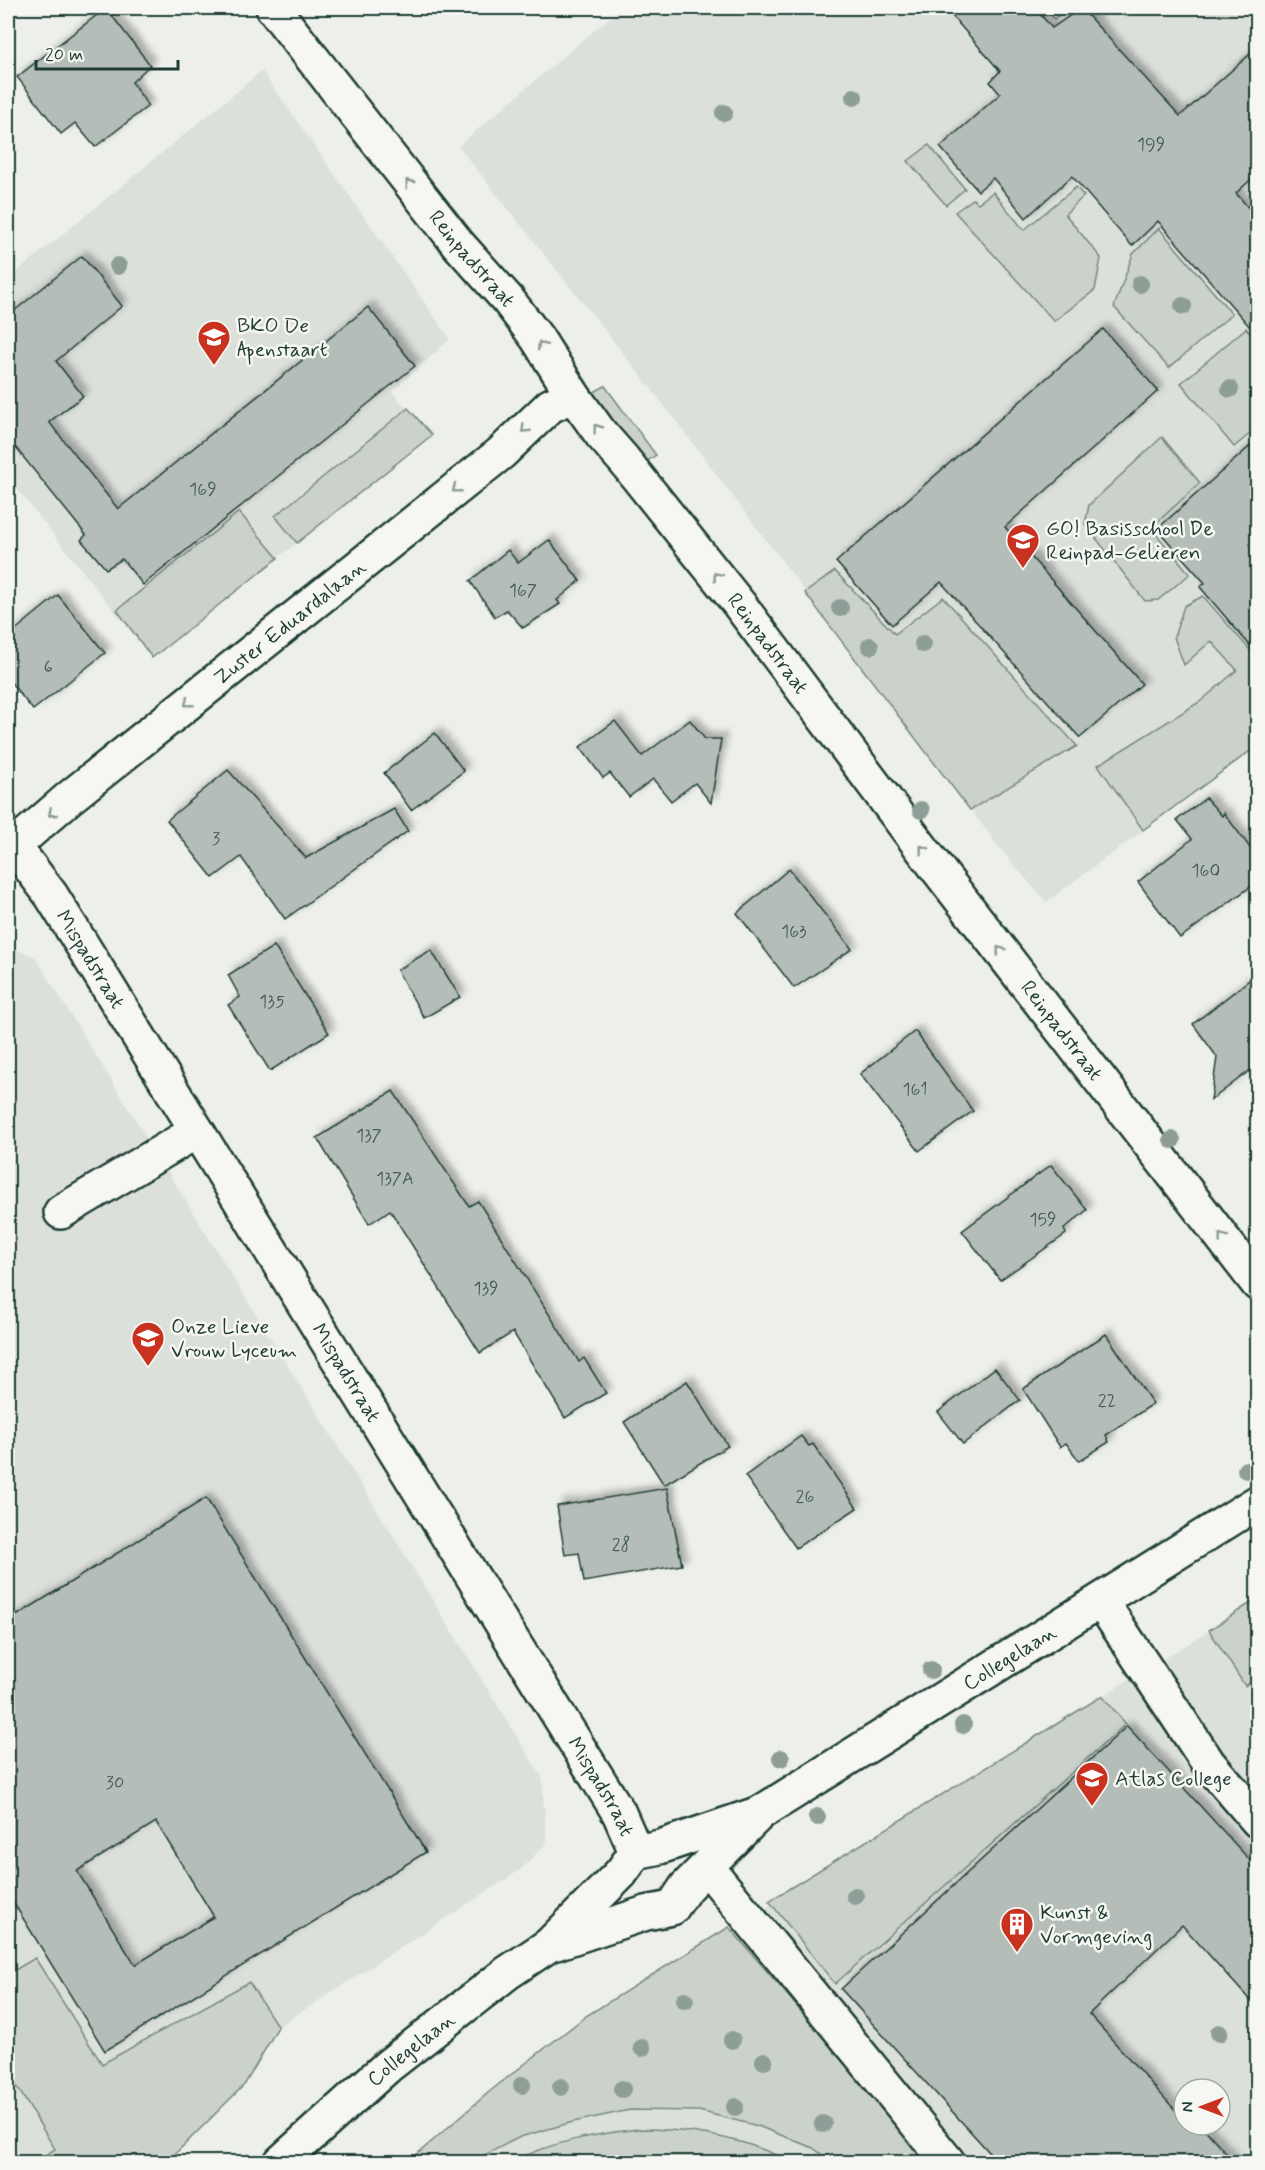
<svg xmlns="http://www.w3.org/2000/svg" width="1265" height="2170" font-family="Mynerve,sans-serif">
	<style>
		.built { fill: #dce0db; fill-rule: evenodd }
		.green { fill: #cbd2cc; stroke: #758880; stroke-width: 1.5 }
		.building { fill: #b4bdb8; stroke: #1f3d34; stroke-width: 1.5; fill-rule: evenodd; filter: url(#shadow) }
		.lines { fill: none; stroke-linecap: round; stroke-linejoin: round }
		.minor-casing { stroke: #1f3d34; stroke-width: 38 }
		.minor { stroke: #f6f6f2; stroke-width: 33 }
		.tree { fill: #8e9e96 }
		.oneway { stroke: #8a9a93 }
		.labels { text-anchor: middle; stroke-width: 5; stroke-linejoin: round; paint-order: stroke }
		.number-label { font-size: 18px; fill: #445d55 }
		.street-label { font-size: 21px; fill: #1f3d34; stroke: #f6f6f2 }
		.poi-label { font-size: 21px; fill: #1f3d34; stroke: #f6f6f2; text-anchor: start }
	</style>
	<defs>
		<filter id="shadow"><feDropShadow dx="5.5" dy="-5.5" stdDeviation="3" flood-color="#0004"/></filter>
	</defs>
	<rect width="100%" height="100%" fill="#edefea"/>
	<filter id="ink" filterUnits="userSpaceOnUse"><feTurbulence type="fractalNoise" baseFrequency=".0167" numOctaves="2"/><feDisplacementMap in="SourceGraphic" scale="12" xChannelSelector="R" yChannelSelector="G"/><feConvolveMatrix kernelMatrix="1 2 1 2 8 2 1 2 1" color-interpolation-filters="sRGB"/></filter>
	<g filter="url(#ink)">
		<g class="built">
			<path d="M621 8H1257V747L1046 902 1005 855 653 391 458 146Z"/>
			<path d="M262 71 450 339 392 392 432 435 152 658 8 478V279Z"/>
			<path d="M8 946 35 957 542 1777 547 1843 520 1870 278 2027 245 2084 167 2162H8Z"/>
			<path d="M1257 1602V2162H421L569 2037 749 1919 1102 1696ZM1184 2089H1220V2125H1184Z"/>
		</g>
		<g class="green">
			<path d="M1045 8H1070L1054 19Z"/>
			<path d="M929 145 965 189 946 205 908 161Z"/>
			<path d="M1076 187 1084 196 1065 214 1101 258 1095 290 1054 321 955 212 973 199 978 203 993 192 1024 230Z"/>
			<path d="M1159 228 1232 314 1169 368 1114 307 1133 254Z"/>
			<path d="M1246 328 1257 342V428L1234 447 1181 383Z"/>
			<path d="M605 386 656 455 642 465 585 397Z"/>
			<path d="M408 408 432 435 297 543 275 516Z"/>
			<path d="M1162 437 1200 483 1151 528 1190 574 1158 600 1145 601 1085 524 1089 505Z"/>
			<path d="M239 512 278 558 152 658 117 610Z"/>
			<path d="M835 571 895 634 943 597 1077 746 970 810 805 593Z"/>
			<path d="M1203 596 1257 658V746L1143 830 1098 765 1201 701 1237 670 1211 641 1184 665 1174 637 1184 606Z"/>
			<path d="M1257 1599V1677L1245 1686 1209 1630Z"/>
			<path d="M1102 1696 1126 1724 835 1984 769 1901Z"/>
			<path d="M729 1927 930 2162H832L813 2148 758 2126 699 2111 630 2110 573 2122 520 2137 471 2162H408L489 2092 586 2016Z"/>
			<path d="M35 1958 102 2064 249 1982 278 2027 245 2084 167 2162H35L55 2149 8 2072V1974Z"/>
			<path d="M638 2129C692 2129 743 2137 791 2162H512C550 2142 595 2134 638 2129Z"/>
		</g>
		<g class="building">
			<path d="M106 8 150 65 132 82 148 106 95 147 75 123 61 134 17 77Z"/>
			<path d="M945 8H1035L1052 28 1081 8 1180 116 1257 48V174L1236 193 1257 218V335L1158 221 1132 246 1072 176 1026 218 993 178 978 191 940 147 1000 94 990 82 1000 71Z"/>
			<path d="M82 256 122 306 56 361 83 396 49 422 118 509 368 307 415 366 143 585 122 559 106 569 81 540 86 535 16 448 8 454V316Z"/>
			<path d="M1103 329 1158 391 1005 527 1142 684 1080 738 941 582 892 625 836 562Z"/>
			<path d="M1257 440V654L1200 587 1205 583 1157 529Z"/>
			<path d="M549 540 580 581 557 600 560 604 523 628 507 610 495 617 470 581 508 550 518 563Z"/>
			<path d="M58 595 105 653 33 710 8 679V636Z"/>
			<path d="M690 720 705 739H721L711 803 695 783 671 801 653 779 629 797 610 773 603 778 580 747 615 721 642 756Z"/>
			<path d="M435 733 464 771 411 810 384 773Z"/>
			<path d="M228 770 306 858 394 809 408 831 285 919 241 857 213 878 167 820Z"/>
			<path d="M1206 798 1222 816 1224 813 1257 857V882L1180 938 1138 882 1192 839 1177 820Z"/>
			<path d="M789 869 852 949 794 988 737 913Z"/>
			<path d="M274 946 329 1033 270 1071 228 1005 240 997 228 975Z"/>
			<path d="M431 950 460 997 424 1018 397 970Z"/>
			<path d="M1257 974V1065L1211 1100 1217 1057 1193 1024Z"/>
			<path d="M915 1031 973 1111 919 1151 860 1074Z"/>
			<path d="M393 1091 469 1206 478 1201 579 1362 584 1358 606 1393 565 1418 513 1332 480 1353 390 1210 369 1224 317 1138Z"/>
			<path d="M1051 1165 1087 1210 1064 1229 1066 1234 1000 1280 962 1231Z"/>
			<path d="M1106 1334 1153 1404 1106 1435 1109 1442 1079 1461 1066 1443 1060 1447 1023 1389Z"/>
			<path d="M995 1368 1020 1400 963 1444 938 1412Z"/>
			<path d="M687 1381 728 1446 664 1485 624 1422Z"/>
			<path d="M801 1436 809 1446 813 1444 857 1508 796 1548 745 1476Z"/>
			<path d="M667 1488 682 1565 584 1582 579 1553 565 1555 557 1506Z"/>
			<path d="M206 1498 426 1852 105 2051 8 1894V1621ZM156 1822 214 1917 135 1965 77 1871Z"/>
			<path d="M1127 1726 1257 1868V2008L1182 1925 1089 2014 1176 2111 1183 2104 1184 2106V2125H1201L1235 2163H999L841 1989Z"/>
		</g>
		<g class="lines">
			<defs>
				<g id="minor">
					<path id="s1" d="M273 8 458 244 508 300 537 338 573 395 601 434 623 459 739 604 929 858 1258 1284"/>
					<path id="s2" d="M8 838 51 895 79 940 619 1813 636 1852"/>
					<path id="s3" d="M8 851 69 798 501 453 550 406 573 395"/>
					<path d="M61 1212 197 1131"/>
					<path d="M1101 1601 1209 1764 1258 1821"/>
					<path d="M707 1867 948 2162"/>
					<path d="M556 1943 646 1913 672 1908 686 1887 756 1817"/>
					<path id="s4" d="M281 2162 388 2066 507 1973 549 1945 621 1873 636 1852 660 1847 760 1813 1258 1502"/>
				</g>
			</defs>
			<use href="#minor" class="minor-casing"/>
			<use href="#minor" class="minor"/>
		</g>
		<g class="tree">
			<circle cx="854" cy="97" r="9"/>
			<circle cx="724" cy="113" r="9"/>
			<circle cx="118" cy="266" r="9"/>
			<circle cx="1140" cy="284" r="9"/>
			<circle cx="1183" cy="306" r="9"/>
			<circle cx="1230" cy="389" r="9"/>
			<circle cx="840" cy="608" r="9"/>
			<circle cx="923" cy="644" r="9"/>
			<circle cx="870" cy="646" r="9"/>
			<circle cx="921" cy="810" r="9"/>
			<circle cx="1172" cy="1140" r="9"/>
			<circle cx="1246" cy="1470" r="9"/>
			<circle cx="931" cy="1670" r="9"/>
			<circle cx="963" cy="1725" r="9"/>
			<circle cx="781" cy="1758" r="9"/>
			<circle cx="817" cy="1817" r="9"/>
			<circle cx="855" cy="1896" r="9"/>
			<circle cx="685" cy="2000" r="9"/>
			<circle cx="1219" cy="2033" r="9"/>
			<circle cx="732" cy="2040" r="9"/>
			<circle cx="642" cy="2048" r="9"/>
			<circle cx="764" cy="2061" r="9"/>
			<circle cx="522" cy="2085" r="9"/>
			<circle cx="561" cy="2087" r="9"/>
			<circle cx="622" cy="2089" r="9"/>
			<circle cx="735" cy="2107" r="9"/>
			<circle cx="823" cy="2124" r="9"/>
		</g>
		<defs><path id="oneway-chevron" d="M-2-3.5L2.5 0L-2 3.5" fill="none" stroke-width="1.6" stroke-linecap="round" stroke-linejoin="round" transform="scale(1.5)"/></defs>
		<g class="oneway">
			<use href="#oneway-chevron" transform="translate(409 183) rotate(-128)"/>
			<use href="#oneway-chevron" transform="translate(541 345) rotate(-122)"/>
			<use href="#oneway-chevron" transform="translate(597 428) rotate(-127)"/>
			<use href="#oneway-chevron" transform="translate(525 429) rotate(136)"/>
			<use href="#oneway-chevron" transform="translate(456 489) rotate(141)"/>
			<use href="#oneway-chevron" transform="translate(717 576) rotate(-128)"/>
			<use href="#oneway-chevron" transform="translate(188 703) rotate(141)"/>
			<use href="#oneway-chevron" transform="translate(52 813) rotate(139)"/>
			<use href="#oneway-chevron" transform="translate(923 849) rotate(-127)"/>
			<use href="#oneway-chevron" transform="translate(1000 950) rotate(-128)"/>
			<use href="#oneway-chevron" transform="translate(1222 1237) rotate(-128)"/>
		</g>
	</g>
	<defs>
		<symbol id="school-pin" viewBox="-11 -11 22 30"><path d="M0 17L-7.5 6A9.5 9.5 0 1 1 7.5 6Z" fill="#c8321e" stroke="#f6f6f2"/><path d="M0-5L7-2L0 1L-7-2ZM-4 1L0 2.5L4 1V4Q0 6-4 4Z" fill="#fff"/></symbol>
		<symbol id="building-pin" viewBox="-11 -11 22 30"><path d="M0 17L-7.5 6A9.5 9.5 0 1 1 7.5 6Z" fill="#c8321e" stroke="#f6f6f2"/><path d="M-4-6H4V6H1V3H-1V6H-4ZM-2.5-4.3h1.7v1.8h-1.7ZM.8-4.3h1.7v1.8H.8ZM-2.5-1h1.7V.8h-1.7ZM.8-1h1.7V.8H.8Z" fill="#fff"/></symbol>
	</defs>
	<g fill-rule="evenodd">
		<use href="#school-pin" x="195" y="318" width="38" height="52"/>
		<use href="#school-pin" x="1004" y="521" width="38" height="52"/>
		<use href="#school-pin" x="129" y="1319" width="38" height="52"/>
		<use href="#school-pin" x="1073" y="1759" width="38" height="52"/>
		<use href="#building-pin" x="998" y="1905" width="38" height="52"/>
	</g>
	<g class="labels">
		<g class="number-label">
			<text x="1151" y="150">199</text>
			<text x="203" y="495">169</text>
			<text x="523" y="596">167</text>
			<text x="48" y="672">6</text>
			<text x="216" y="844">3</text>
			<text x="1206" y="876">160</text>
			<text x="794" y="937">163</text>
			<text x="272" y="1007">135</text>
			<text x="915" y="1095">161</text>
			<text x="369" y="1141">137</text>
			<text x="395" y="1184">137A</text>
			<text x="1043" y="1225">159</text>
			<text x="486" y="1294">139</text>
			<text x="1107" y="1406">22</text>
			<text x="805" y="1502">26</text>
			<text x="621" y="1550">28</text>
			<text x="115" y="1788">30</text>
		</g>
		<g class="street-label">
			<text dy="7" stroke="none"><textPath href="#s1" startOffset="320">Reinpadstraat</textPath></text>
			<text dy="7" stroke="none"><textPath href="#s3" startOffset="363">Zuster Eduardalaan</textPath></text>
			<text dy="7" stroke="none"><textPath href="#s1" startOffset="806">Reinpadstraat</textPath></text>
			<text dy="7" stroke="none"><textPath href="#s2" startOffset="147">Mispadstraat</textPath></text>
			<text dy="7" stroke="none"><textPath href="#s1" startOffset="1292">Reinpadstraat</textPath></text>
			<text dy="7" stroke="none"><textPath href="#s2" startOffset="633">Mispadstraat</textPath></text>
			<text dy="7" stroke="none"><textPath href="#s4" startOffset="897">Collegelaan</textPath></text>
			<text dy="7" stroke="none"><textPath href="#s2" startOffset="1119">Mispadstraat</textPath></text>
			<text dy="7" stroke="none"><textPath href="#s4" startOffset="172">Collegelaan</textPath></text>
		</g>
		<g class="poi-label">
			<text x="237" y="332">BKO De<tspan x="237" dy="24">Apenstaart</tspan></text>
			<text x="1046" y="535">GO! Basisschool De<tspan x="1046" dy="24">Reinpad-Gelieren</tspan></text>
			<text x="171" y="1333">Onze Lieve<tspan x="171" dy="24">Vrouw Lyceum</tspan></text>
			<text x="1115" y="1785">Atlas College</text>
			<text x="1040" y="1919">Kunst &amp;<tspan x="1040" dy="24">Vormgeving</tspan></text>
		</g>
	</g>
	<rect width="1265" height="2170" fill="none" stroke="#f6f6f2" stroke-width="30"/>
	<rect x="15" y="15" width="1235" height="2140" fill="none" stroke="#1f3d34" stroke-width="2" filter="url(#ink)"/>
	<g transform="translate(1202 2107) rotate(270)"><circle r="28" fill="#f6f6f2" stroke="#a0aca6" stroke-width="1.5"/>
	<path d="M0-4.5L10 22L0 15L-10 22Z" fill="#c8321e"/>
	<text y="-9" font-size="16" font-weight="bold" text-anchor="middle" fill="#1f3d34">N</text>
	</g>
	<path d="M36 60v9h142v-9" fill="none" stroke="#1f3d34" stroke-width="3"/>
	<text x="45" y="60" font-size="18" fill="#1f3d34" stroke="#f6f6f2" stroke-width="4.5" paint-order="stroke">20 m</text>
</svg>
